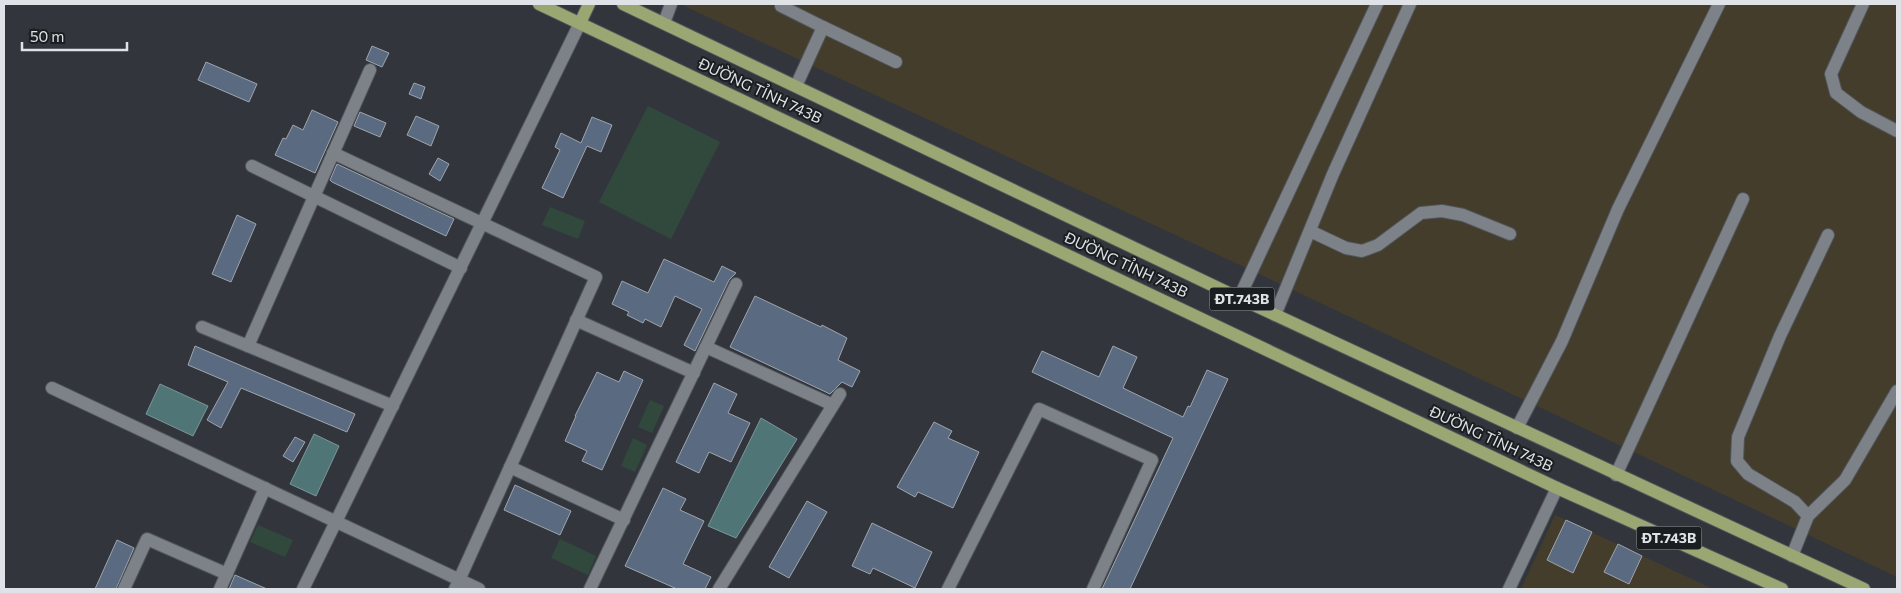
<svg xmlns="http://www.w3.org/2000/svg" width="1901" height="593" font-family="Commissioner,sans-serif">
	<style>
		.industrial { fill: #443d2b }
		.green { fill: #31483c }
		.water { fill: #507576; stroke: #7b9698 }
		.building { fill: #596a81; stroke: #9fa5ac }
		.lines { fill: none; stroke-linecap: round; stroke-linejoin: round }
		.minor-casing { stroke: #50555a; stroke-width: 14 }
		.major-casing { stroke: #50555a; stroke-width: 14 }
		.minor { stroke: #7d8289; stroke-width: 12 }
		.major { stroke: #9aa773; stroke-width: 12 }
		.labels { text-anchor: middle; stroke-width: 4; stroke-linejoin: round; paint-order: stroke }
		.shield { fill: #1b1e20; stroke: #a4a7ab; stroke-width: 1 }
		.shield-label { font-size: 14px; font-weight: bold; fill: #dfe2e6 }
		.street-label { font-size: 15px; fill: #dfe2e6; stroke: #1b1e20 }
	</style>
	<rect width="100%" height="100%" fill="#32363c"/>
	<g class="industrial">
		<path d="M680 4H1897V577L1289 288Z"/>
		<path d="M1555 515 1713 589H1521Z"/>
	</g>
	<g class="green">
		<path d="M648 106 720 142 671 239 599 202Z"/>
		<path d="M550 207 585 221 578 239 542 225Z"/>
		<path d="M650 400 664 406 652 433 638 427Z"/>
		<path d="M633 438 647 445 635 472 621 466Z"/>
		<path d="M258 525 293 540 285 557 250 542Z"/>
		<path d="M560 539 596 556 588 575 551 558Z"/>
	</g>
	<g class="water">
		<path d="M160 384 208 406 193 436 146 414Z"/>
		<path d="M761 418 797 439 736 538 708 526Z"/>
		<path d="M314 434 339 446 316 496 290 484Z"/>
	</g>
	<g class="building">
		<path d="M372 46 389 53 382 67 366 60Z"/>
		<path d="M206 62 257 84 249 102 198 80Z"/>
		<path d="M414 83 425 87 421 99 409 94Z"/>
		<path d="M312 110 338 122 315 173 275 155 283 138 286 139 293 125 303 130Z"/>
		<path d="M360 112 386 123 380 137 354 126Z"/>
		<path d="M416 116 439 126 431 146 407 135Z"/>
		<path d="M592 117 612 125 601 152 587 146 563 198 542 188 560 150 555 147 561 133 581 143Z"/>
		<path d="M438 158 449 164 440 181 429 174Z"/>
		<path d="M337 164 454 219 446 236 332 182 330 180Z"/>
		<path d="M237 215 256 224 231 282 212 274Z"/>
		<path d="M664 259 714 282 722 266 736 273 729 280 695 351 684 345 702 309 675 296 661 327 645 319 643 323 627 315 629 312 612 304 622 281 648 293Z"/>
		<path d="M755 296 821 327 822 325 847 338 838 360 860 371 852 387 842 382 830 394 730 347Z"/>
		<path d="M195 346 355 414 347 432 241 388 221 428 207 420 228 382 188 365Z"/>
		<path d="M1113 346 1137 357 1123 388 1183 417 1188 406 1190 407 1207 370 1228 379 1130 589H1102L1173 438 1032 372 1042 351 1099 377Z"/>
		<path d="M624 371 643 380 602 470 582 461 587 451 565 441 576 416H575L597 372 619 382Z"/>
		<path d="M714 383 737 394 728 413 750 423 731 462 709 452 699 473 676 462Z"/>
		<path d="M934 422 952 431 948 438 979 452 953 508 918 492 915 497 897 487Z"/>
		<path d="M295 437 305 442 293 462 283 456Z"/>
		<path d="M515 485 571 511 560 535 504 510Z"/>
		<path d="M663 488 686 499 680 510 704 521 683 564 711 577 705 589H677L625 566Z"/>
		<path d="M807 501 827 512 789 578 769 567Z"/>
		<path d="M1566 520 1592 532 1573 573 1547 560Z"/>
		<path d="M872 523 932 552 915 588 873 568 870 574 852 566Z"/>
		<path d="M117 540 134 548 116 589H95Z"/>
		<path d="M1618 544 1642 556 1629 584 1604 572Z"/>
		<path d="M235 575 267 589H229Z"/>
	</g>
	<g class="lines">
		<defs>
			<g id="minor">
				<path d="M782 4 781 6 823 27 796 86"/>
				<path d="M1863 4 1831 74 1836 93 1861 112 1897 131"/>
				<path d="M664 23 671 4"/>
				<path d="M823 27 896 62"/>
				<path d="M333 153 596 277 455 589"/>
				<path d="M252 166 461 268"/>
				<path d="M1310 231 1346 248 1362 251 1378 245 1421 213 1442 211 1463 215 1510 234"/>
				<path d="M1239 298 1377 4"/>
				<path d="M1275 315 1333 174 1410 4"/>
				<path d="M576 320 694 373"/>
				<path d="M202 327 393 406"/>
				<path d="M248 346 370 70"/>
				<path d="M706 347 833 405"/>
				<path d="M52 388 479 589"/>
				<path d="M1517 428 1562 341 1618 209 1719 4"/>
				<path d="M510 467 624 520"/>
				<path d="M1616 475 1743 199"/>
				<path d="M1808 516 1845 480 1897 391"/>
				<path d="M1792 556 1808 516 1795 502 1748 474 1737 461 1738 437 1780 336 1828 235"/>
				<path d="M124 589 147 539 227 574"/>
				<path d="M220 589 265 488"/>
				<path d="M303 589 580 23"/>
				<path d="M590 589 736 284"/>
				<path d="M719 589 840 394"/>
				<path d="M948 589 1039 409 1152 460 1093 589"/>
				<path d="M1509 589 1557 488"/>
			</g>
			<g id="major">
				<path d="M539 4 1557 488 1782 589"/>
				<path d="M623 4 1239 298 1864 589"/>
				<path d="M580 23 589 4"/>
			</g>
		</defs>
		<use href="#minor" class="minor-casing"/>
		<use href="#major" class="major-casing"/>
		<use href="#minor" class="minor"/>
		<use href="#major" class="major"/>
	</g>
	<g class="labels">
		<g class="shield">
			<rect x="1209.5" y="287.5" width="65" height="23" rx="4"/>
			<rect x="1636.5" y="526.5" width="65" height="23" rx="4"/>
		</g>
		<g class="shield-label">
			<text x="1242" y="304">ĐT.743B</text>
			<text x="1669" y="543">ĐT.743B</text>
		</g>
		<g class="street-label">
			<text transform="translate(760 91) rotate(25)" y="5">ĐƯỜNG TỈNH 743B</text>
			<text transform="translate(1126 265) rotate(25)" y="5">ĐƯỜNG TỈNH 743B</text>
			<text transform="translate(1491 439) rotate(25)" y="5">ĐƯỜNG TỈNH 743B</text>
		</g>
	</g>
	<rect width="1901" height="593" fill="none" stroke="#dfe2e6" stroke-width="10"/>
	<path d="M22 42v8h105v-8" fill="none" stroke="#dfe2e6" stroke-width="2.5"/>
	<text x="30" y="42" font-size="15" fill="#dfe2e6" stroke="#1b1e20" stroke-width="4" paint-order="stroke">50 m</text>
</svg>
